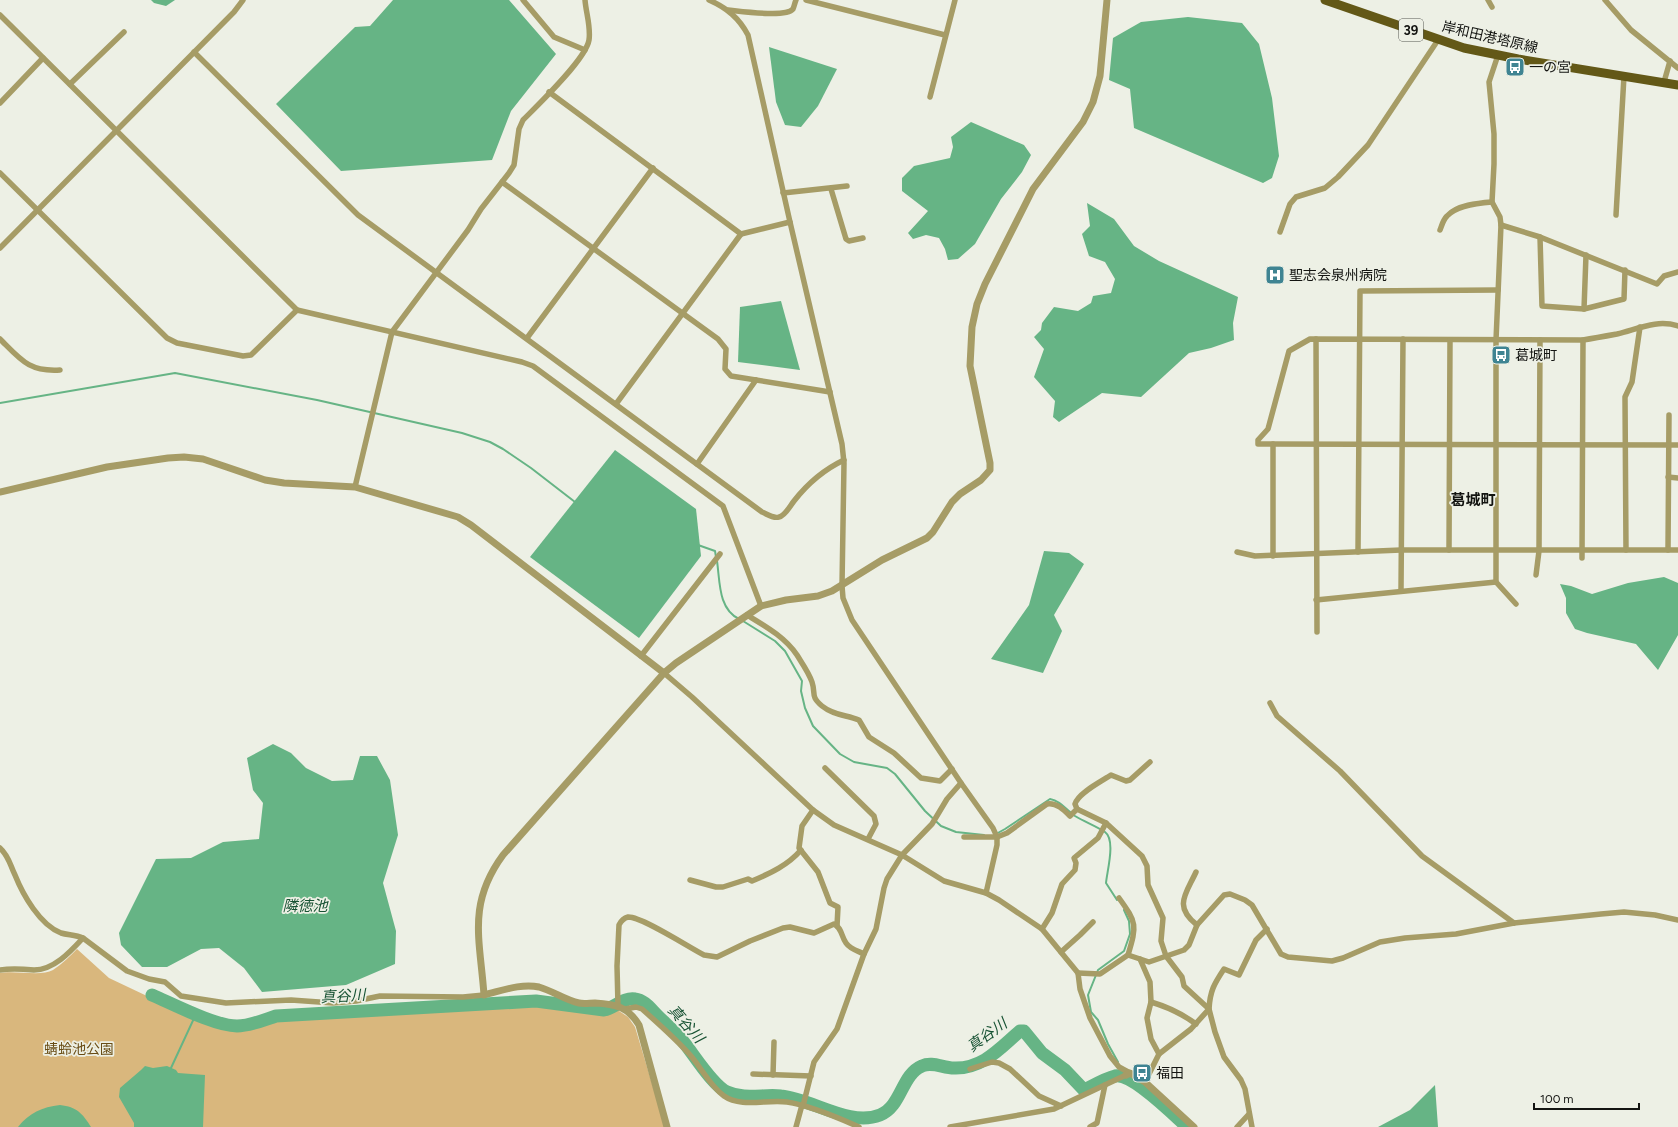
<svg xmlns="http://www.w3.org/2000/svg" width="1678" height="1127" font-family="Figtree,'Noto Sans JP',sans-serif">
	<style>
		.green { fill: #d9b77d }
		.water { fill: #66b485 }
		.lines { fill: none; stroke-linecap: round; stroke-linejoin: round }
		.stream { stroke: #66b485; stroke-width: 2 }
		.river { stroke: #66b485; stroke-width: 13 }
		.minor { stroke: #a69c66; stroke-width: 5.5 }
		.tertiary { stroke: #a69c66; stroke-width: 7 }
		.primary { stroke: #635817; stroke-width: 9 }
		.labels { text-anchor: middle; stroke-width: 3.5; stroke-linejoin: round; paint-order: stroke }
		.shield { fill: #edf0e5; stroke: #545651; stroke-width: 1 }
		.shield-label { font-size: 13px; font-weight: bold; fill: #131411 }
		.street-label { font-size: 14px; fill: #131411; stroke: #edf0e5 }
		.poi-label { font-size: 14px; fill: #131411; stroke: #edf0e5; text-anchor: start }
		.park-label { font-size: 14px; fill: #694c14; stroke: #edf0e5 }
		.neighbourhood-label { font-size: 15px; font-weight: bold; fill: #131411; stroke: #edf0e5 }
		.water-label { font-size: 15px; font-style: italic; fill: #175233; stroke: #edf0e5 }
	</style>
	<rect width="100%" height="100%" fill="#edf0e5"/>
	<path class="green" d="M77 949 109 978 185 1014 212 1024 223 1027 237 1029 277 1018 537 1003 597 1013H604L616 1009 628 1017 635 1027 665 1127H0V973C15 970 41 977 53 970 62 964 70 956 77 949Z"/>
	<g class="water">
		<path d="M151 0H175L166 6 154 3Z"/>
		<path d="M393 0H509L556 54 511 111 492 160 341 171 276 104 355 27 370 26Z"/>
		<path d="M1188 17 1242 23 1259 44 1272 98 1279 156 1272 178 1263 183 1134 128 1130 89 1109 80 1113 38 1141 22Z"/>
		<path d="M769 47 837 69 818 106 801 127 785 125 776 102Z"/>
		<path d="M971 122 1024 145 1031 155 1022 172 1001 199 975 244 958 259 948 260 945 249 939 238 926 235 913 239 908 233 928 211 902 191V178L914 166 950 158 953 147 951 137Z"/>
		<path d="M1087 203 1114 219 1134 246 1159 261 1238 297 1233 323 1234 340 1211 348 1189 353 1141 397 1102 393 1059 422 1053 417 1055 401 1034 377 1044 349 1034 337 1041 330 1042 323 1054 307 1078 311 1091 303 1093 296 1111 293 1115 279 1105 262 1089 256 1082 234 1090 226Z"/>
		<path d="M781 301 800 370 738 362 740 307Z"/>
		<path d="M615 450 696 509 701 556 639 638 530 557Z"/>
		<path d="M1044 551 1069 553 1084 564 1054 615 1062 631 1043 673 991 659 1029 605Z"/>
		<path d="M1664 577 1678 583V635L1658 670 1636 644 1587 633 1575 629 1566 613V598L1560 584 1571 586 1592 594 1628 583Z"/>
		<path d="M273 744 291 753 306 768 332 781 353 780 360 756H377L390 780 398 835 383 883 396 931 395 964 346 985 262 992 244 968 219 948 201 949 167 967H142L121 945 119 933 156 859 191 858 223 842 259 839 263 803 253 790 247 758Z"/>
		<path d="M145 1066 153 1068 167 1066 176 1070 178 1073 205 1075 203 1127H134V1123L119 1097 120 1088 141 1070Z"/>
		<path d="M1435 1085 1438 1127H1378L1410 1110Z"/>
		<path d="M60 1105C77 1107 82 1113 91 1127H18C29 1113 42 1107 60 1105Z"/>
	</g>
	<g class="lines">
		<g class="stream">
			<path d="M0 403 175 373 317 400 462 433 490 442 503 449 531 468 575 502"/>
			<path d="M698 545 715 551 716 557"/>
			<path d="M717 561C720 581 718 609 739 619"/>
			<path d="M743 621 775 641 785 651 802 681 801 691 805 708 813 726 840 754 854 762 887 768 895 774 925 811 941 826 956 832 984 835"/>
			<path d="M996 834 1005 829 1050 799C1061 801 1066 810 1075 816 1085 822 1096 826 1105 832 1116 840 1107 871 1106 883L1117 900"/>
			<path d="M1118 1062 1108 1044 1098 1020 1091 1012 1088 995 1098 970 1124 951 1130 934 1129 921 1124 910"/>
			<path d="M171 1068 196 1014"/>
		</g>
		<path class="river" d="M152 995C173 1004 215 1026 237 1026 250 1026 264 1020 276 1016L536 1001 604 1010C614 1008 624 997 635 999 644 1000 650 1008 656 1014 665 1023 674 1031 682 1040 693 1053 712 1085 727 1092 744 1100 764 1094 781 1096 813 1099 849 1127 880 1115 902 1106 901 1075 922 1066 932 1061 943 1068 954 1068 983 1069 1000 1048 1020 1031H1024L1042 1053 1065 1070 1084 1090C1092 1086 1106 1078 1115 1076 1132 1073 1174 1115 1187 1127"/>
		<g class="minor">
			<path d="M523 0 554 37 585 50"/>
			<path d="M709 0C727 8 739 18 748 35L790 222 842 444 844 463 842 586 843 598 852 620 961 783 993 828 997 837V845L986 893"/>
			<path d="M806 0 945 35"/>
			<path d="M1488 0 1492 7"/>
			<path d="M1605 0 1631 30 1678 68"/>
			<path d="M728 10C739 11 786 18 793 9 794 7 795 2 796 0"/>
			<path d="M0 15 297 310"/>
			<path d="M194 52 358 215 762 512C767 514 773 519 779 517 785 516 790 506 794 501 808 483 823 470 844 460"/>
			<path d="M1498 55 1489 82 1494 134V164L1492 202 1500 217 1501 225 1496 340V582L1516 604"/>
			<path d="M1664 82 1670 61"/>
			<path d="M70 84 124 32"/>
			<path d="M549 92 741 234"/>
			<path d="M930 97 955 0"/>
			<path d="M0 103 43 58"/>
			<path d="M0 173 167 338 177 343 243 356 251 355 297 310 522 362 533 366 723 506 761 606"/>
			<path d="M502 182 718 339 726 349 725 369 731 376 830 392"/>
			<path d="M831 189 846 239 849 241 863 238"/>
			<path d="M783 193 847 186"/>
			<path d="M1616 215 1624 76"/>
			<path d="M1501 225 1540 237 1657 284 1664 276 1678 272"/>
			<path d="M1440 230C1442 225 1443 220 1447 216 1457 205 1478 203 1492 202"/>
			<path d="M1280 232 1290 204 1296 197 1325 188 1338 177 1368 145 1438 40"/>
			<path d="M1540 237 1542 306 1584 309 1624 299 1625 270"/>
			<path d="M0 248 234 12 243 0"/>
			<path d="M1584 309 1586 255"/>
			<path d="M1678 326C1657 319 1638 329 1617 334 1606 336 1595 338 1583 340L1310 339 1289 351 1268 429 1258 440V444L1678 445"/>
			<path d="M527 338 653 168"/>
			<path d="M0 339C21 360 29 372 60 370"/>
			<path d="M1316 339 1317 632"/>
			<path d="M616 404 741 234 790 222"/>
			<path d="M697 464 756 380"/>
			<path d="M1668 477 1678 478"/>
			<path d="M355 487 392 332 468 230 481 209 509 173 514 165 519 129 523 120C539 104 586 59 589 40 591 27 586 13 585 0"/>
			<path d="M1449 550 1450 340"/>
			<path d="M1626 550 1625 397 1632 382 1640 327"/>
			<path d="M1668 550 1669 415"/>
			<path d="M1237 552 1255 556 1401 550H1678"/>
			<path d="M1358 552 1360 291 1498 290"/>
			<path d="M1273 556V444"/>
			<path d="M1582 558 1583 340"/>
			<path d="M1536 575 1539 551 1540 340"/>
			<path d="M1401 591 1403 339"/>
			<path d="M1316 600 1496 582"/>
			<path d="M747 615C765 626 785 637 797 655 802 663 809 673 812 682 816 694 810 696 822 706 833 715 846 715 859 720L869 737 894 753 921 778 940 781 952 769"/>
			<path d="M641 656 720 554"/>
			<path d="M664 673 692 697 813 810 834 825 902 855 944 881 986 893 999 900 1042 929 1078 973 1080 989 1090 1018 1110 1056 1119 1067 1130 1073"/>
			<path d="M1270 703 1277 716 1340 771 1422 856 1514 923"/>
			<path d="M825 768 874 816 876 824 868 839"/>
			<path d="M1077 809 1106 823 1142 856 1147 866 1148 885 1163 918 1161 941 1166 956 1182 977 1184 986 1209 1009 1215 1032 1224 1057 1241 1080 1245 1089 1252 1127"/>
			<path d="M813 810 802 826 799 848 818 872 830 903 838 907 837 926"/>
			<path d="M964 837H997L1007 833 1047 804C1056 802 1064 810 1070 816L1077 809 1075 804C1078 793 1102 781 1111 775L1126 781 1130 780 1150 762"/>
			<path d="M0 848C9 856 10 865 15 875 23 895 40 925 61 933 68 935 76 935 83 938"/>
			<path d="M1196 872C1186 894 1173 906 1197 925"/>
			<path d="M690 880 716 887H723L748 879 752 881C771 873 788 865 801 850"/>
			<path d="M1119 898C1137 923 1137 925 1128 955"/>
			<path d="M1042 929 1052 913 1062 884 1075 870 1076 863 1074 858 1098 838 1106 823"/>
			<path d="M1061 952 1080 935 1093 922"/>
			<path d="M1140 959 1150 982 1151 1002 1147 1018 1151 1039 1159 1054"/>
			<path d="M0 970C12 968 23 969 34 970 54 970 71 951 83 938L127 971 149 979 165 982 181 996 226 1003 291 1000 333 1003 356 1001 380 996 463 997 484 995"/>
			<path d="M1078 973 1100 974 1128 955 1149 962 1184 950 1189 945 1197 925 1224 895 1230 894 1245 900 1252 905 1281 954 1288 957 1332 961 1343 958 1380 942 1405 938 1456 934 1514 923 1601 914 1624 912 1655 915 1678 920"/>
			<path d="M1151 1002C1168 1007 1181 1013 1196 1024"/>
			<path d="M618 1006 617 966 619 925C621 921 624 918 628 917 641 916 690 948 704 955L717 957 750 941 783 928 790 927 814 933 834 924C842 928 841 936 846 943 850 949 858 951 864 954"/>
			<path d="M625 1009 636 1007 642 1009C659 1024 676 1039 691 1056 702 1069 710 1086 724 1096 741 1108 768 1099 787 1102 808 1105 839 1118 859 1127"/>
			<path d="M970 1069 992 1062 999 1063 1010 1069 1039 1096 1061 1106"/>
			<path d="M753 1074 811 1076"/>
			<path d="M773 1075 774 1042"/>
			<path d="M1145 1082 1159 1054 1191 1029 1209 1009C1210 991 1214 984 1224 969L1239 975 1256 940 1267 929"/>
			<path d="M803 1106 814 1062 837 1029 864 954 876 929 884 888 887 879 902 855 932 824 947 799 961 783"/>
			<path d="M796 1127 802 1105"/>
			<path d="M950 1127 1054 1109 1126 1075"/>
			<path d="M1090 1127 1097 1123 1105 1085"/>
			<path d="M1237 1127 1249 1114"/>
		</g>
		<g class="tertiary">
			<path d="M0 492 107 467 168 458 184 457 203 459 265 480 284 483 355 487 458 517 471 525 664 673"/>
			<path d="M1126 1075 1130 1073 1145 1082 1194 1127"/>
			<path d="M667 1127 639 1025C628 1007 616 1004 595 1003 590 1003 584 1004 579 1003 565 1000 553 991 539 987 521 983 501 991 484 995 480 939 467 904 503 855L664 673 676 663 761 606 786 600 818 596 832 591 882 560 927 538 933 532 952 502 960 494 981 480 990 470V463L970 366 972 327 977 304 985 284 1033 189 1083 122 1093 102 1100 76 1107 0"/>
		</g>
		<path class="primary" d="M1325 0 1464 48 1518 59 1678 85"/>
	</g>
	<defs>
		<symbol id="bus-square" viewBox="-11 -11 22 22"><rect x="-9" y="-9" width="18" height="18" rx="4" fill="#3f8492" stroke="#edf0e5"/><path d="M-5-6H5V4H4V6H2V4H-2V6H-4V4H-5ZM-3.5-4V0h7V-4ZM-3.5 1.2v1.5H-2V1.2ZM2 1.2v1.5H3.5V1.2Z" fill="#fff"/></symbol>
		<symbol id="hospital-square" viewBox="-11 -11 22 22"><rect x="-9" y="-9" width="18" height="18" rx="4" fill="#3f8492" stroke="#edf0e5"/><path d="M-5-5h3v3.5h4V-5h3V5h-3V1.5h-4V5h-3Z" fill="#fff"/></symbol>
	</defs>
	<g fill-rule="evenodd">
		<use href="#bus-square" x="1504" y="56" width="22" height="22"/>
		<use href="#hospital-square" x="1264" y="264" width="22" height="22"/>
		<use href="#bus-square" x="1490" y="344" width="22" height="22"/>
		<use href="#bus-square" x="1131" y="1062" width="22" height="22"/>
	</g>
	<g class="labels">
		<rect class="shield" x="1399" y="19" width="24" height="22" rx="3"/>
		<g class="shield-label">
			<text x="1411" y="35">39</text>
		</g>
		<g class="street-label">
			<text transform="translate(1490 37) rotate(13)" y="5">岸和田港塔原線</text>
		</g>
		<g class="poi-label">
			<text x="1529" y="72">一の宮</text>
			<text x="1289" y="280">聖志会泉州病院</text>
			<text x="1515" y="360">葛城町</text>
			<text x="1156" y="1078">福田</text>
		</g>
		<g class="park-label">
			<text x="79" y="1054">蜻蛉池公園</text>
		</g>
		<g class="neighbourhood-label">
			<text x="1473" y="505">葛城町</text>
		</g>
		<g class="water-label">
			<text x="305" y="911">隣徳池</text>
			<text transform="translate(343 996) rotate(-3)" y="5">真谷川</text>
			<text transform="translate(686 1024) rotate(48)" y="5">真谷川</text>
			<text transform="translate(987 1035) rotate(-36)" y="5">真谷川</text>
		</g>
	</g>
	<path d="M1534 1103v6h105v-6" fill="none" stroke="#131411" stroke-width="2"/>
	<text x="1540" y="1103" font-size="12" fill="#131411" stroke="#edf0e5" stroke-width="3" paint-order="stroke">100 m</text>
</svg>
